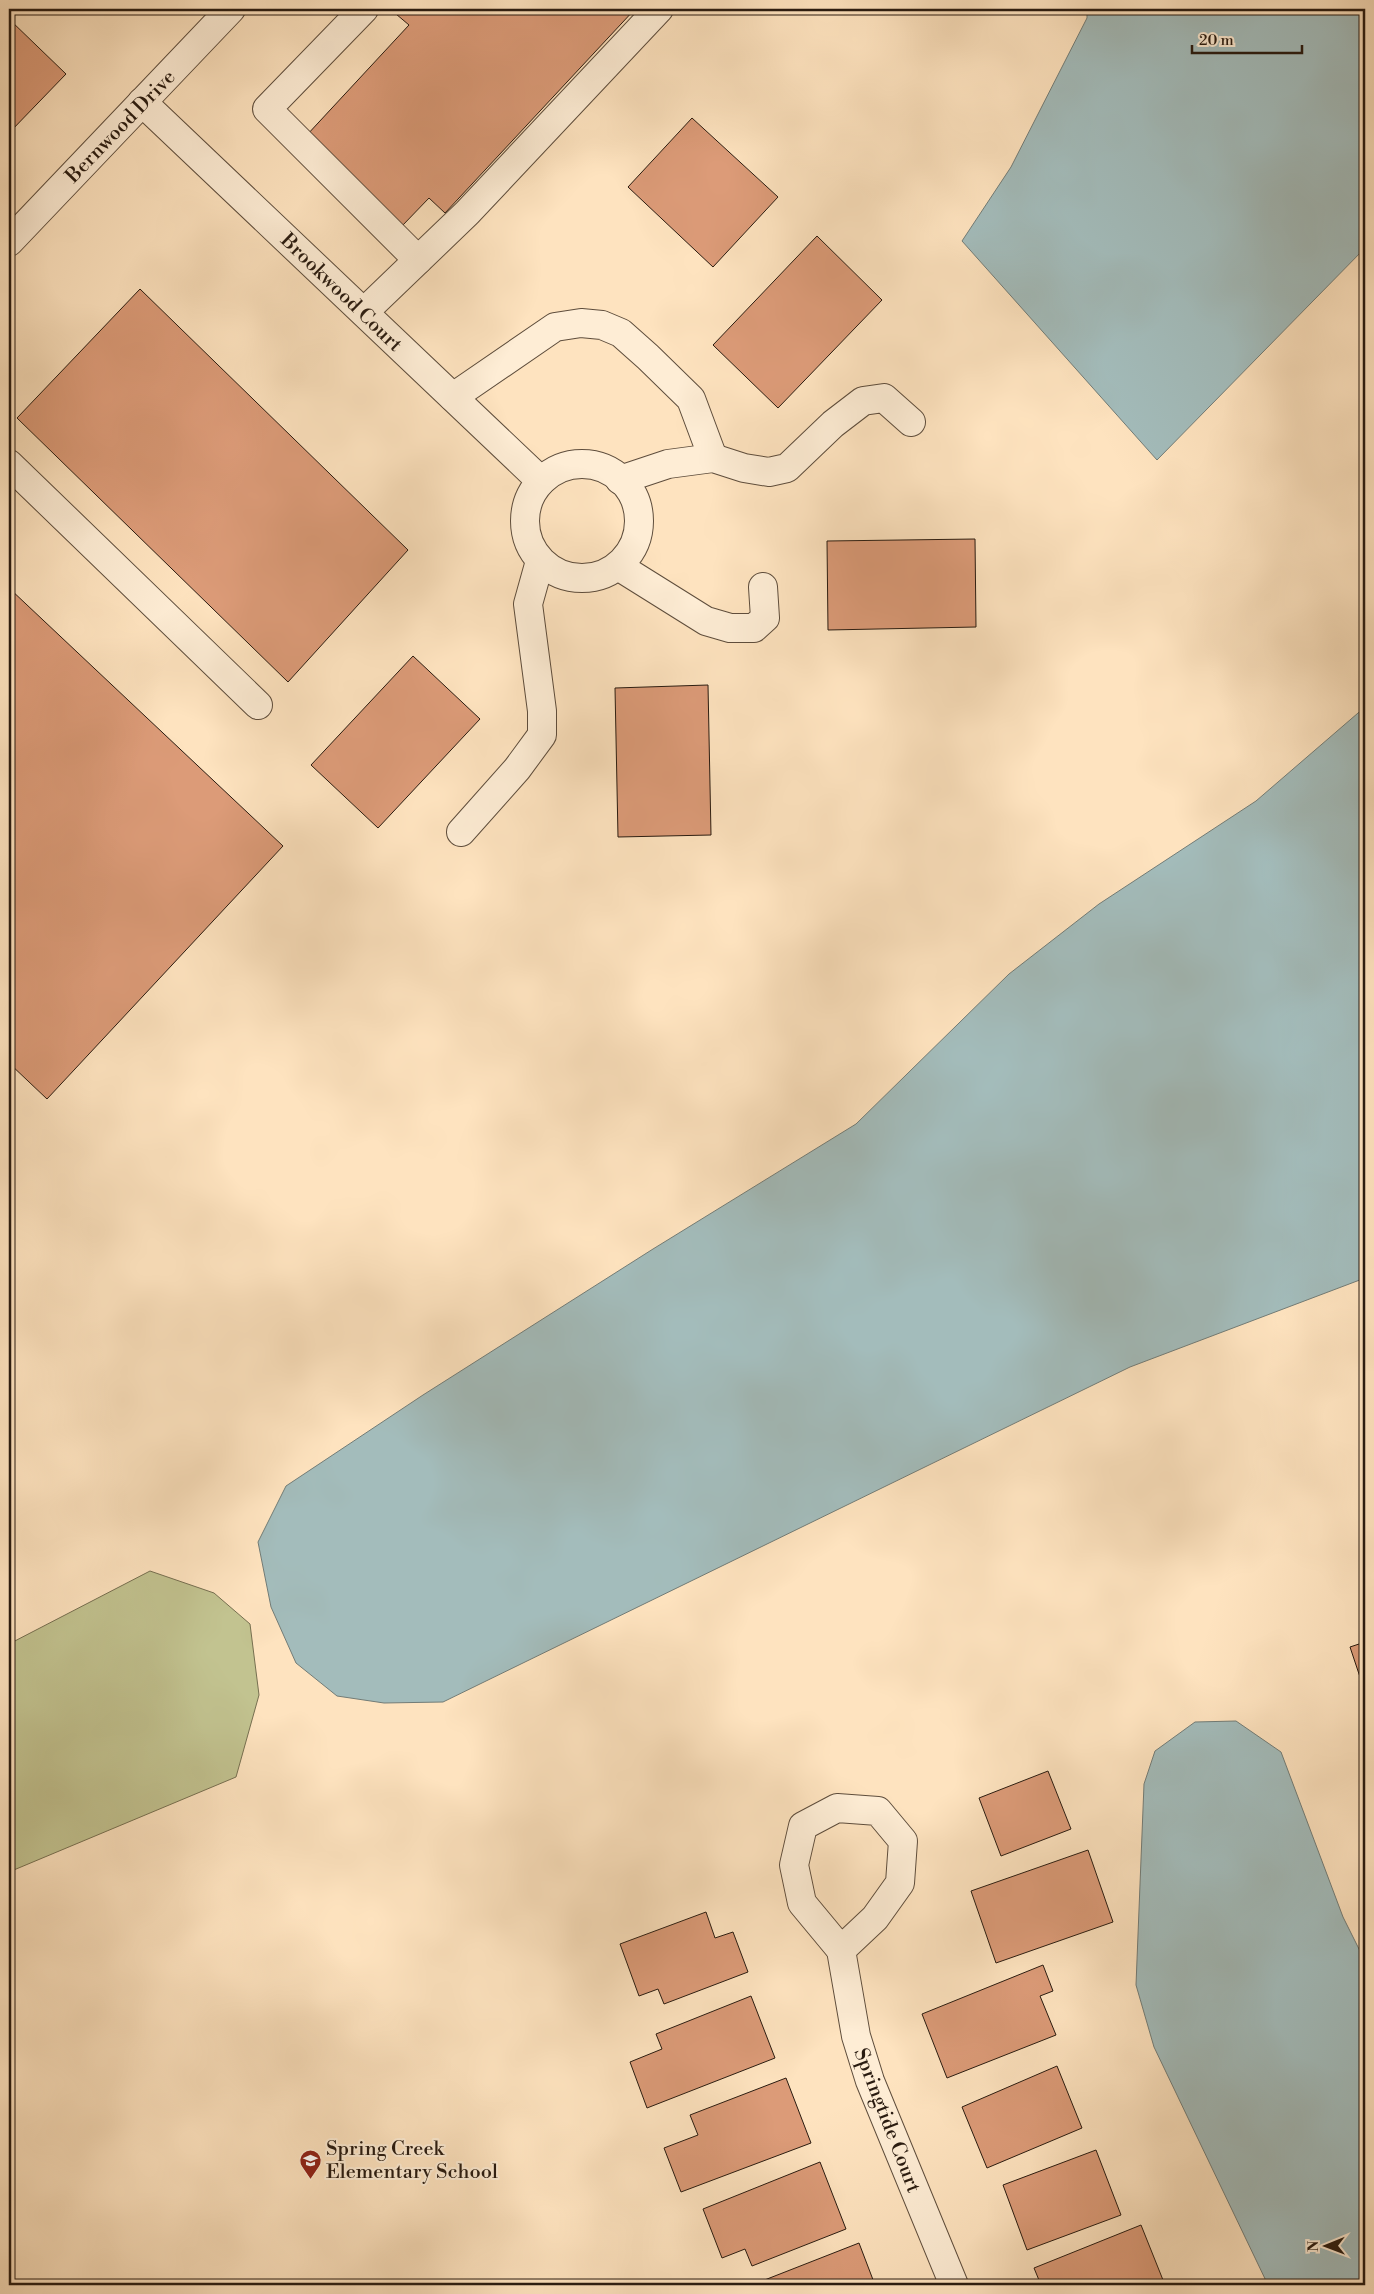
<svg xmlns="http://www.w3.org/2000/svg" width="1374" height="2294" font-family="'Libre Bodoni',serif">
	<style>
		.green { fill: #c2c390; stroke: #766f50 }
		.water { fill: #a3bcbb; stroke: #727c77 }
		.building { fill: #dc9b78; stroke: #291b10 }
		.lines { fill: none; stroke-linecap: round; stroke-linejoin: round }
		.minor-casing { stroke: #5e4d3c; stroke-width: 30 }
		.minor { stroke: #feedd5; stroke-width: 28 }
		.labels { text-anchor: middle; stroke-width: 4; stroke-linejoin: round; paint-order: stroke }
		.street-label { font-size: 20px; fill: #291b10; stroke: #feedd5 }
		.poi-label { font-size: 20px; fill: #291b10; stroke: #feedd5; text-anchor: start }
	</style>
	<rect width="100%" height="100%" fill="#fee3bf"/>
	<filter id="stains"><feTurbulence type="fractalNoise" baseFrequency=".004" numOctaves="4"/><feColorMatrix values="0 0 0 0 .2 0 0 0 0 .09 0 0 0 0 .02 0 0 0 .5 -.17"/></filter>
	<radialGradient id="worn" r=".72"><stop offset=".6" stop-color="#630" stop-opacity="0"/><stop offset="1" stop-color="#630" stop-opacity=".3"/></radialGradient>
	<path class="green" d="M150 1571 214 1593 250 1624 259 1695 236 1777 9 1872V1644Z"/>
	<g class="water">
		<path d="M1087 9H1365V248L1157 460 962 241 1011 167 1087 18Z"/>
		<path d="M1365 707V1278L1130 1367 443 1702 384 1703 337 1696 296 1663 271 1607 258 1542 286 1486 423 1395 653 1249 856 1124 1009 974 1099 904 1256 801Z"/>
		<path d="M1236 1721 1281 1752 1343 1917 1365 1961V2285H1268L1154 2047 1136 1985 1144 1784 1155 1751 1195 1722Z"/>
	</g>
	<g class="building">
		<path d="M401 9H635L445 213 429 198 402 226 306 136 409 25 396 14Z"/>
		<path d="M9 19 66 74 9 133Z"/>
		<path d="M692 118 778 197 713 267 628 187Z"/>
		<path d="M817 236 882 300 778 408 713 345Z"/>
		<path d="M140 289 408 550 288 682 17 418Z"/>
		<path d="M975 539 976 627 828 630 827 541Z"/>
		<path d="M9 588 283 846 47 1099 9 1063Z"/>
		<path d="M413 656 480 719 378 828 311 765Z"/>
		<path d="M708 685 711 835 618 837 615 688Z"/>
		<path d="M1365 1642V1692L1350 1647Z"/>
		<path d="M1048 1771 1071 1829 1001 1856 979 1798Z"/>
		<path d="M1088 1850 1113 1922 996 1963 971 1891Z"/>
		<path d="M706 1912 715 1938 733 1932 748 1972 664 2004 658 1989 639 1996 620 1944Z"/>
		<path d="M1043 1965 1053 1991 1040 1996 1056 2035 947 2078 922 2014Z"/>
		<path d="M751 1996 775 2058 647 2108 630 2062 662 2049 656 2034Z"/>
		<path d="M1057 2066 1082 2128 987 2168 962 2107Z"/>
		<path d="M786 2078 811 2143 681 2192 664 2148 698 2135 690 2115Z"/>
		<path d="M1096 2150 1121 2215 1027 2250 1003 2185Z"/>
		<path d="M820 2162 846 2229 752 2266 745 2249 722 2258 703 2209Z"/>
		<path d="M1141 2225 1165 2285H1041L1034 2268Z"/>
		<path d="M859 2243 875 2285H763L762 2281Z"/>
	</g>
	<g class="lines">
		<defs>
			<g id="minor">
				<path d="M364 9 267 109 418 260"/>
				<path d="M142 102 541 481"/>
				<path d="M9 242 231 9"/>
				<path d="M364 312 467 213 659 9"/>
				<path d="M453 397 555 327 581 323 602 325 621 333 648 357 691 399 713 458"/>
				<path d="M9 464 258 705"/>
				<circle cx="582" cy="521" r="57"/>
				<path d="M620 480 668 464 713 458 744 468 769 472 787 468 833 424 863 401 884 398 911 422"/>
				<path d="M618 566 706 621 730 628H754L765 618 763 587"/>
				<path d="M461 832 517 769 542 735V711L528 604 540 561"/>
				<path d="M837 1808 878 1811 903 1841 900 1883 875 1918 841 1950 802 1903 794 1865 803 1826Z"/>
				<path d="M841 1950 856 2036 870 2081 954 2285"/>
			</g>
		</defs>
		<use href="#minor" class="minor-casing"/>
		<use href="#minor" class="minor"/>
	</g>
	<defs>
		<symbol id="school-pin" viewBox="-11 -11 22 30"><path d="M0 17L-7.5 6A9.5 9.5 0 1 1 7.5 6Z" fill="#8f2418" stroke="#feedd5"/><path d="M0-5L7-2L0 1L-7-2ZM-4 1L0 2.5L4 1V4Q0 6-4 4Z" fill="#fff"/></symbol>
	</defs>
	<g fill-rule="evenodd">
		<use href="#school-pin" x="298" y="2148" width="25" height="34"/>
	</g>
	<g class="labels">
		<g class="street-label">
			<text transform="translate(120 126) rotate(-46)" y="7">Bernwood Drive</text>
			<text transform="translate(342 292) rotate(44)" y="7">Brookwood Court</text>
			<text transform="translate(888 2120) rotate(69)" y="7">Springtide Court</text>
		</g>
		<g class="poi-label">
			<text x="326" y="2155">Spring Creek<tspan x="326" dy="23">Elementary School</tspan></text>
		</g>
	</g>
	<rect width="1374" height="2294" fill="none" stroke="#fee3bf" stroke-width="30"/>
	<rect x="10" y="10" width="1354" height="2274" fill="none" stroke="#291b10" stroke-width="2.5"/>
	<rect x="15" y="15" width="1344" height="2264" fill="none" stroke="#291b10"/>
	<g transform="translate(1326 2246) rotate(269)" stroke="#feedd5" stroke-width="4" paint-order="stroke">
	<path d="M0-4L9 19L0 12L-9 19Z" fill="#291b10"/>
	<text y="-8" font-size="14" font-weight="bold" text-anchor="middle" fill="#291b10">N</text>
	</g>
	<path d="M1192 45v8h110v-8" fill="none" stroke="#291b10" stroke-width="2.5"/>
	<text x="1199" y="45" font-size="15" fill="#291b10" stroke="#feedd5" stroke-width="4" paint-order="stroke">20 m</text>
	<rect width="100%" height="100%" filter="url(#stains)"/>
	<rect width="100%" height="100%" fill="url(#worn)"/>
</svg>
